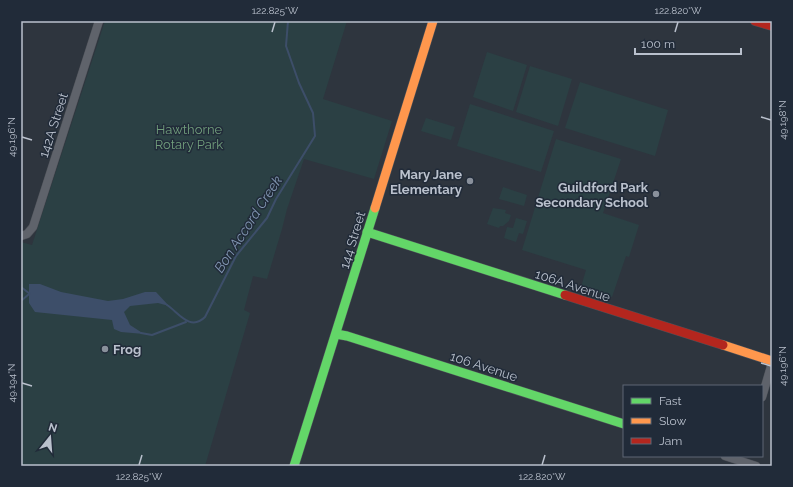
<svg xmlns="http://www.w3.org/2000/svg" width="793" height="487" font-family="Raleway,sans-serif">
	<style>
		.green { fill: #2b4044 }
		.water { fill: #3d4e69 }
		.lines { fill: none; stroke-linecap: round; stroke-linejoin: round }
		.stream { stroke: #3d4e69; stroke-width: 2 }
		.street-casing { stroke: #4d5158; stroke-width: 9 }
		.fast-casing { stroke: #4d5158; stroke-width: 10 }
		.slow-casing { stroke: #4d5158; stroke-width: 10 }
		.jam-casing { stroke: #4d5158; stroke-width: 10 }
		.street { stroke: #5f636b; stroke-width: 8 }
		.fast { stroke: #63d668; stroke-width: 9 }
		.slow { stroke: #ff974d; stroke-width: 9 }
		.jam { stroke: #b3261e; stroke-width: 9 }
		.ticks { fill: none; stroke: #bac1cd; stroke-width: 1.5 }
		.poi-dot { fill: #89909b; stroke: #212b39; stroke-width: 1.5 }
		.labels { text-anchor: middle; stroke-width: 3; stroke-linejoin: round; paint-order: stroke }
		.street-label { font-size: 13px; fill: #bac1cd; stroke: #212b39 }
		.park-label { font-size: 13px; fill: #719e7c; stroke: #212b39 }
		.poi-label { font-size: 13px; font-weight: bold; fill: #bac1cd; stroke: #212b39; text-anchor: end }
		.water-label { font-size: 14px; font-style: italic; fill: #8297b3; stroke: #212b39 }
		.neatline { fill: none; stroke: #bac1cd; stroke-width: 1.5 }
		.ticks-label { font-size: 10px; text-anchor: middle; fill: #bac1cd }
	</style>
	<rect width="100%" height="100%" fill="#2e353e"/>
	<g class="green">
		<path d="M105 21H347L323 99 392 121 374 179 304 159 287 209 282 229 267 279 253 276 244 310 250 313 205 466H21V242L32 245Z"/>
		<path d="M487 52 527 65 513 111 473 97Z"/>
		<path d="M530 66 572 79 558 126 516 112Z"/>
		<path d="M580 82 668 110 655 156 565 128Z"/>
		<path d="M470 104 554 131 541 172 457 146Z"/>
		<path d="M426 118 455 127 451 140 421 131Z"/>
		<path d="M556 139 621 159 603 213 639 225 629 257 626 256 612 297 581 287 586 270 522 250Z"/>
		<path d="M503 187 527 195 524 206 499 199Z"/>
		<path d="M493 208 506 210 505 213 511 215 509 221 503 226H500L499 228 487 224Z"/>
		<path d="M516 218 527 221 523 234 519 233 516 242 504 238 507 227 513 228Z"/>
	</g>
	<path class="water" d="M29 284H40L61 292 108 301 123 299 145 292H156L169 306 158 303 130 306 124 312 130 325 144 334 121 332 114 329 112 320 35 312 29 303Z"/>
	<g class="lines">
		<g class="stream">
			<path d="M21 287 30 294"/>
			<path d="M21 301 29 294"/>
			<path d="M167 305C178 312 190 332 205 317L236 256 267 218 276 199 315 136 313 113 299 83 286 46 288 21"/>
			<path d="M141 333 152 335 186 322"/>
		</g>
		<defs>
			<g id="street">
				<path d="M21 236 27 234 33 227 99 21"/>
				<path d="M762 397 772 363"/>
				<path d="M725 456 756 466"/>
			</g>
			<g id="fast">
				<path d="M367 232 565 295"/>
				<path d="M336 334 347 336 624 424"/>
				<path d="M294 466 375 208"/>
			</g>
			<g id="slow">
				<path d="M375 208 433 21"/>
				<path d="M723 345 772 361"/>
			</g>
			<g id="jam">
				<path d="M755 21 772 26"/>
				<path d="M565 295 723 345"/>
			</g>
		</defs>
		<use href="#street" class="street-casing"/>
		<use href="#fast" class="fast-casing"/>
		<use href="#slow" class="slow-casing"/>
		<use href="#jam" class="jam-casing"/>
		<use href="#street" class="street"/>
		<use href="#fast" class="fast"/>
		<use href="#slow" class="slow"/>
		<use href="#jam" class="jam"/>
	</g>
	<path class="ticks" d="M272 32 275 22M675 32 678 22M761 117 771 120M22 137 32 140M761 363 771 366M22 383 32 386M139 465 142 455M542 465 545 455"/>
	<g class="poi-dot">
		<circle cx="470" cy="181" r="4"/>
		<circle cx="656" cy="194" r="4"/>
		<circle cx="105" cy="349" r="4"/>
	</g>
	<g class="labels">
		<g class="street-label">
			<text transform="translate(53 125) rotate(-72)" y="5">142A Street</text>
			<text transform="translate(352 240) rotate(-73)" y="5">144 Street</text>
			<text transform="translate(573 285) rotate(18)" y="5">106A Avenue</text>
			<text transform="translate(484 366) rotate(18)" y="5">106 Avenue</text>
		</g>
		<g class="park-label">
			<text x="189" y="134">Hawthorne<tspan x="189" dy="15">Rotary Park</tspan></text>
		</g>
		<g class="poi-label">
			<text x="462" y="179">Mary Jane<tspan x="462" dy="15">Elementary</tspan></text>
			<text x="648" y="192">Guildford Park<tspan x="648" dy="15">Secondary School</tspan></text>
			<text x="113" y="354" text-anchor="start">Frog</text>
		</g>
		<g class="water-label">
			<text transform="translate(248 224) rotate(-57)" y="5">Bon Accord Creek</text>
		</g>
	</g>
	<rect width="793" height="487" fill="none" stroke="#212b39" stroke-width="44"/>
	<rect x="623" y="385" width="140" height="72" fill="#212b39" stroke="#5e6774"/>
	<rect x="631" y="398" width="20" height="6" fill="#63d668" stroke="#5e6774"/>
	<text x="659" y="405" font-size="12" fill="#bac1cd">Fast</text>
	<rect x="631" y="418" width="20" height="6" fill="#ff974d" stroke="#5e6774"/>
	<text x="659" y="425" font-size="12" fill="#bac1cd">Slow</text>
	<rect x="631" y="438" width="20" height="6" fill="#b3261e" stroke="#5e6774"/>
	<text x="659" y="445" font-size="12" fill="#bac1cd">Jam</text>
	<g transform="translate(50 437) rotate(17)" stroke="#212b39" stroke-width="3" paint-order="stroke">
	<path d="M0-3L7 15L0 10L-7 15Z" fill="#bac1cd"/>
	<text y="-6" font-size="11" font-weight="bold" text-anchor="middle" fill="#bac1cd">N</text>
	</g>
	<path d="M635 48v6h106v-6" fill="none" stroke="#bac1cd" stroke-width="2"/>
	<text x="641" y="48" font-size="12" fill="#bac1cd" stroke="#212b39" stroke-width="3" paint-order="stroke">100 m</text>
	<rect x="22" y="22" width="749" height="443" class="neatline"/>
	<g class="ticks-label">
		<text x="275" y="14">122.825°W</text>
		<text x="678" y="14">122.820°W</text>
		<text transform="translate(782 120) rotate(-90)" y="4">49.198°N</text>
		<text transform="translate(11 137) rotate(-90)" y="4">49.196°N</text>
		<text transform="translate(782 366) rotate(-90)" y="4">49.196°N</text>
		<text transform="translate(11 383) rotate(-90)" y="4">49.194°N</text>
		<text x="139" y="480">122.825°W</text>
		<text x="542" y="480">122.820°W</text>
	</g>
</svg>
